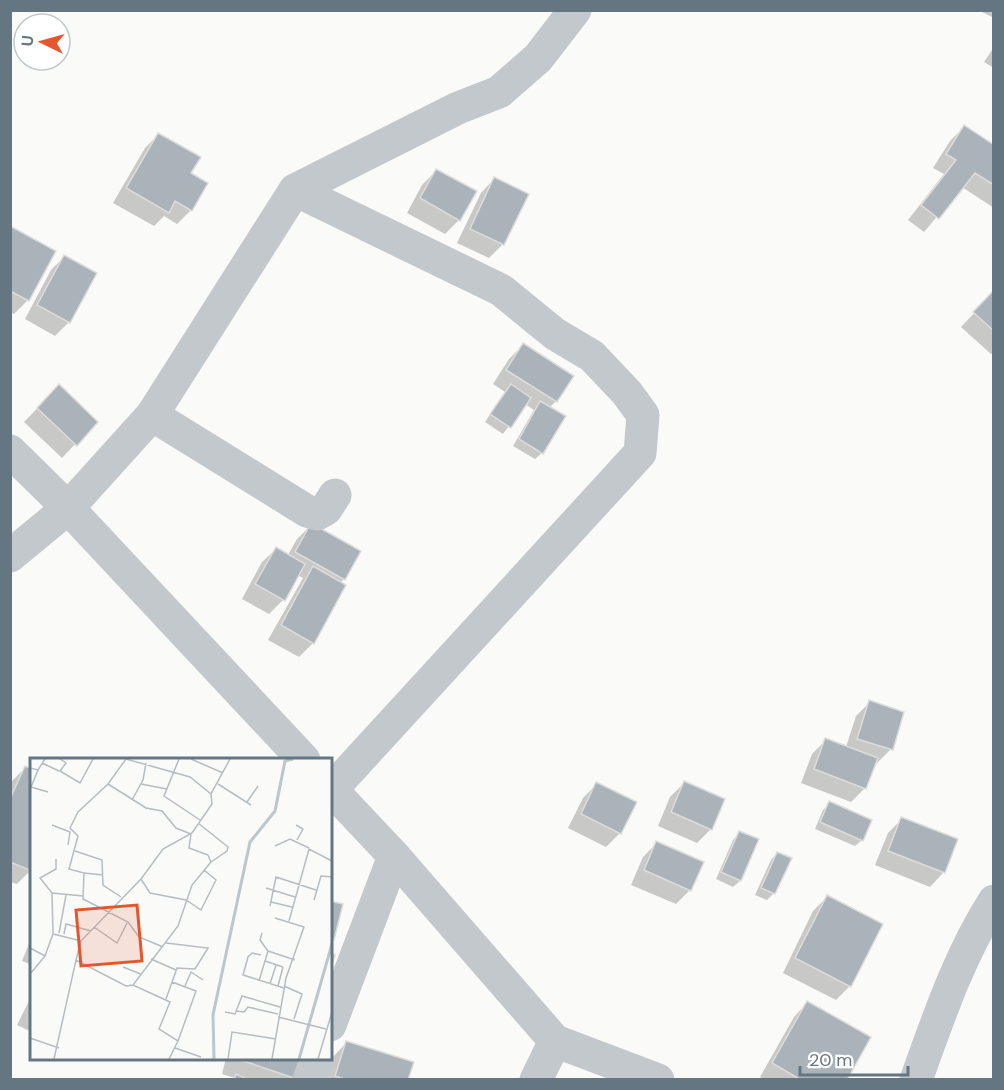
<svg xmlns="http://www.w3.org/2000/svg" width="1004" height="1090" font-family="'DM Sans',sans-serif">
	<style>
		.shadow { fill: #0003 }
		.building { fill: #aab3b9; stroke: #dcdcda; stroke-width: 1.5 }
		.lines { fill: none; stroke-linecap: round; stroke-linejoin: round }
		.street { stroke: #c3c8cc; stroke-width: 33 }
		.inset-river { fill: none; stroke: #bbc7cb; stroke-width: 3 }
		.inset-road { fill: none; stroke: #b5bdc2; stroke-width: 1.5 }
		.view { fill: #e4572e; fill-opacity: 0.15; stroke: #e4572e; stroke-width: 3 }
		.inset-edge { fill: none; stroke: #657683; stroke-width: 3 }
	</style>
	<rect width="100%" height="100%" fill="#fafaf8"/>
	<g class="shadow">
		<path d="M978 10H994V18Z"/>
		<path d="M994 47V68L984 62Z"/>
		<path d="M964 127 994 147V208L962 187 924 232 908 220 944 174 933 168 950 141Z"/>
		<path d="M159 134 189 174 191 210 177 224 164 216 154 226 113 203 145 148Z"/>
		<path d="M436 171 459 220 445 234 407 213 422 185Z"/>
		<path d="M494 179 503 244 489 258 457 243 481 193Z"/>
		<path d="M10 228 28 300 14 314 10 312Z"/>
		<path d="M65 256 69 322 55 336 25 319 51 270Z"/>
		<path d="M994 292V352L991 354 961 327Z"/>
		<path d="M523 345 556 401 549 408 542 453 535 459 513 446 534 410 525 404 503 434 485 422 505 392 493 384 509 359Z"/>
		<path d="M59 386 96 422 62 458 24 422Z"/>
		<path d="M311 525 344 579 340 583 313 643 299 657 268 640 303 578 297 575 283 600 269 614 242 599 262 562 276 549 288 555 297 539Z"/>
		<path d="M870 702 891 749 877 763 874 762 865 788 851 802 801 783 812 754 826 740 846 747 856 716Z"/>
		<path d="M25 768 31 870 17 884 10 882V783Z"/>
		<path d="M684 783 711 829 697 843 658 826 670 797Z"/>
		<path d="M597 784 620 833 606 847 568 828 583 798Z"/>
		<path d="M830 803 862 840 855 846 815 829 823 810Z"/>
		<path d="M902 819 957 840 943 873 930 887 875 865 888 833Z"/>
		<path d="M740 833 757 840 740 881 733 887 716 879 733 840Z"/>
		<path d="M657 843 702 863 690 890 676 904 631 885 643 857Z"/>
		<path d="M777 853 790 859 773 894 767 900 755 895 771 860Z"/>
		<path d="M827 897 850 986 836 1000 783 973 813 911Z"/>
		<path d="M32 936V965L22 961Z"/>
		<path d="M32 995V1032L17 1025Z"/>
		<path d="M807 1003 845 1080H764L760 1077 794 1017Z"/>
		<path d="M346 1043 407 1080H325L333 1057Z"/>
		<path d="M226 1058H299L290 1080H233L235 1078 222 1074Z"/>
	</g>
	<g class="building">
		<path d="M964 125 994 145V185L975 173 939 219 921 205 956 160 946 154Z"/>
		<path d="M158 133 201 157 191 173 208 183 192 211 175 201 169 213 126 188Z"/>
		<path d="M436 169 477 191 460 221 420 198Z"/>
		<path d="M494 177 529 194 504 245 470 229Z"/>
		<path d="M10 226 56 251 29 301 10 291Z"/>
		<path d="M64 255 97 273 70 323 37 305Z"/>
		<path d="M994 290V331L973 312Z"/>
		<path d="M523 343 574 376 557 402 506 370Z"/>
		<path d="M59 384 98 422 77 446 37 408Z"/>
		<path d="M511 384 531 398 511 428 490 414Z"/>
		<path d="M540 401 566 416 543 454 519 439Z"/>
		<path d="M311 523 361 551 345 580 295 552Z"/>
		<path d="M276 547 305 564 285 601 255 584Z"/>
		<path d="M313 566 346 585 314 644 281 625Z"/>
		<path d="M869 700 904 712 893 750 857 739Z"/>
		<path d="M825 738 878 758 866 789 814 769Z"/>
		<path d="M25 766 32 769V871L10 862V799Z"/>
		<path d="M684 781 725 799 712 830 671 812Z"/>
		<path d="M596 782 637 802 621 834 581 814Z"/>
		<path d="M829 801 872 820 863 841 820 822Z"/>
		<path d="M901 817 958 839 945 873 888 851Z"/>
		<path d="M739 831 759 839 741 881 721 872Z"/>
		<path d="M656 841 704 862 691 891 644 870Z"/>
		<path d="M777 852 792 858 775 894 761 888Z"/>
		<path d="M827 895 883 924 851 987 795 958Z"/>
		<path d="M330 901 343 904 334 940 330 939Z"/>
		<path d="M330 953 335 955 330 969Z"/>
		<path d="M807 1001 871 1037 847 1080H801L772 1063Z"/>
		<path d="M346 1041 414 1062 408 1080H347L335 1076Z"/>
		<path d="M235 1058H300L294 1078Z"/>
		<path d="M236 1074 249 1080H234Z"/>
	</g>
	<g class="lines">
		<g class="street">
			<path d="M295 190 501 290 555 334 592 356 627 393 643 415 640 453 332 789"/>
			<path d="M152 415 307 511 317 514 326 509 335 495"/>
			<path d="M10 451 68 508 304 760"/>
			<path d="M10 556 68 508 152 415 295 190 458 108 499 92 538 58 575 10"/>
			<path d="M330 788 394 856 555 1041 536 1080"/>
			<path d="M330 1025 394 856"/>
			<path d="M555 1041 658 1080"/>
			<path d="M309 1080 317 1058"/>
			<path d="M916 1080C938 1019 959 956 994 901"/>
		</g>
	</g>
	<g transform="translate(30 758)">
		<rect width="302" height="302" fill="#fafaf8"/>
		<path class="inset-river" d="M184 301 183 257 220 84 245 53 255 3 263 1M269 301 302 186"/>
		<path class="inset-road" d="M30 1 36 5 30 13 50 25 63 1M149 1 134 38 170 62M161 1 193 15M12 5 29 13M0 10 8 12 15 1M8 12 1 29 18 34M78 26 116 50 132 53 146 70 161 76 159 90 178 97 181 104 162 127 148 168 103 227M111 26 137 31M188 26 221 47M102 42 113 22 116 5M217 44 228 28M168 65 198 89 197 93 181 104M22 67 40 74 38 87M266 67 273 71 267 82M245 88 260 81 279 90M45 93 72 102 73 127 91 139M54 115 73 117M111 121 120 135 156 142 171 152 186 122 174 112M236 130 265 139M22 135 53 138M284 142 291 118 302 119M241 144 262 149M240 148 246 119 286 132M259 163 279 91 302 103M64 169 87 185 97 165M29 175 36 137M232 175 230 182 238 193M23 176 22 135 10 120 26 111V101M34 176 36 166 61 173M133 189 109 179 98 164 53 141 54 115 39 111 48 78 40 70 48 54 78 26 96 1 160 19 181 36M0 190 15 198 23 176 51 183 111 121 133 91 162 75 182 46 181 36 200 1M231 197 222 195 218 199 213 217 254 230M121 201 146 212M46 202 51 183M93 209 111 216M253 209 235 203 238 193 265 202M0 216 15 198M229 223 235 203M142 224 166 233 148 283M240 226 246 207M155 228 161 214 173 222M248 228 253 209M254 228 272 236 264 261M136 241 147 210 165 211 178 190 136 185M206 253 214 254 218 249 248 256M195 254 205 256 212 238 250 249M248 259 296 271M0 280 29 290M145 290 171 299M24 301 46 202 96 228 103 227 140 244 129 271 148 283 139 301M198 301 202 274 246 281M242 301 256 220 274 169 245 160M288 301 302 254"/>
		<path class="view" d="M107 147 112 203 51 208 46 152Z"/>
		<rect width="302" height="302" class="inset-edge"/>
	</g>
	<rect width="1004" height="1090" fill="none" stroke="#657683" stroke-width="24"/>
	<g transform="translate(42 42) rotate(275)"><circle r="28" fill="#ffffff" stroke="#c1c8cd" stroke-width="1.5"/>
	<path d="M0-4.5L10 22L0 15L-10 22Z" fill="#e4572e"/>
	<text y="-9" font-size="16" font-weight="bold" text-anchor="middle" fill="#657683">U</text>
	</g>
	<path d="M800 1066v9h108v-9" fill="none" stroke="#657683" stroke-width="3"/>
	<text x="809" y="1066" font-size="18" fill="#657683" stroke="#ffffff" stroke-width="4.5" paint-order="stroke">20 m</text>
</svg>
